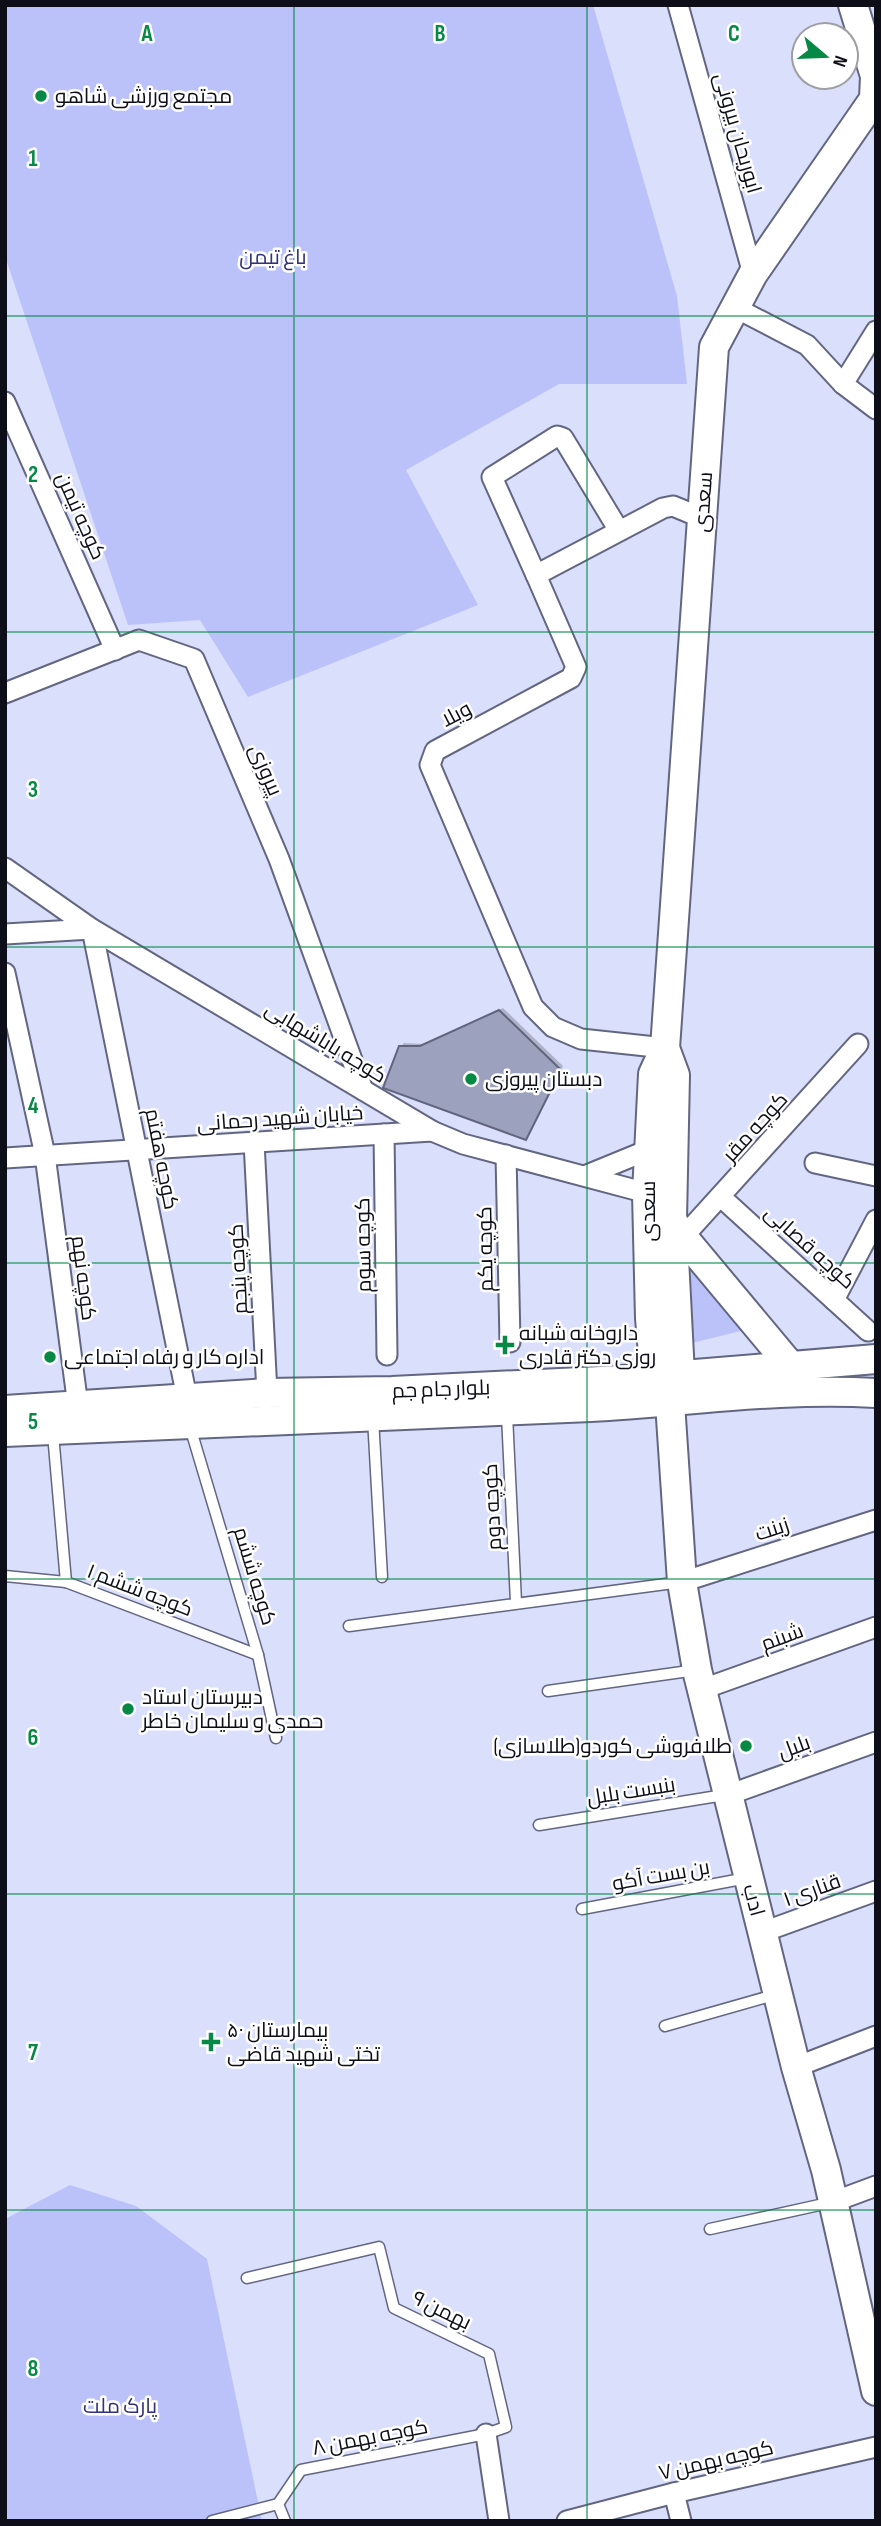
<svg xmlns="http://www.w3.org/2000/svg" width="881" height="2526" font-family="'Sofia Sans Condensed',Cairo,sans-serif">
	<style>
		.green { fill: #bbc2f9 }
		.shadow { fill: #0003 }
		.building { fill: #9ca1bd; stroke: #60647d; stroke-width: 2 }
		.lines { fill: none; stroke-linecap: round; stroke-linejoin: round }
		.lane-casing { stroke: #626680; stroke-width: 13 }
		.street-casing { stroke: #626680; stroke-width: 23 }
		.secondary-casing { stroke: #626680; stroke-width: 32 }
		.lane { stroke: #fff; stroke-width: 10 }
		.street { stroke: #fff; stroke-width: 19 }
		.secondary { stroke: #fff; stroke-width: 28 }
		.grid { fill: none; stroke: #058945; stroke-width: 2; stroke-opacity: 0.55 }
		.poi-dot { fill: #058945; stroke: #fff; stroke-width: 2.5 }
		.labels { text-anchor: middle; stroke-width: 5; stroke-linejoin: round; paint-order: stroke }
		.poi-label { font-size: 21px; fill: #0d0e18; stroke: #fff; text-anchor: start }
		.street-label { font-size: 21px; fill: #0d0e18; stroke: #fff }
		.park-label { font-size: 21px; fill: #313277; stroke: #fff }
		.grid-label { font-size: 23px; text-anchor: middle; font-weight: bold; fill: #058945; stroke: #fff; stroke-width: 5; stroke-linejoin: round; paint-order: stroke }
	</style>
	<rect width="100%" height="100%" fill="#dadffc"/>
	<g class="green">
		<path d="M5 5H593L677 296 687 384H559L406 470 478 605 248 697 200 620 128 625 5 256Z"/>
		<path d="M691 1271 749 1329 692 1343Z"/>
		<path d="M70 2185 136 2206 207 2259 262 2521H5V2219Z"/>
	</g>
	<path class="shadow" d="M503 1008 563 1066 526 1138 400 1047 404 1043 424 1044Z"/>
	<path class="building" d="M499 1010 561 1070 526 1140 383 1088 399 1046H420Z"/>
	<g class="lines">
		<defs>
			<g id="lane">
				<path d="M507 1415 516 1602"/>
				<path d="M373 1418 382 1577"/>
				<path d="M190 1427 258 1655 276 1738"/>
				<path d="M53 1434 66 1582"/>
				<path d="M5 1576 66 1582 258 1655"/>
				<path d="M349 1626 681 1582"/>
				<path d="M548 1691 696 1670"/>
				<path d="M539 1825 724 1795"/>
				<path d="M582 1909 747 1878"/>
				<path d="M665 2026 774 1995"/>
				<path d="M710 2229 833 2202"/>
				<path d="M247 2278 379 2247 394 2308 489 2354 506 2427 486 2434 301 2470 278 2504"/>
				<path d="M212 2521 278 2504 285 2521"/>
			</g>
			<g id="street">
				<path d="M678 5 753 274"/>
				<path d="M734 307 807 345 843 384 876 409"/>
				<path d="M843 384 876 331"/>
				<path d="M5 402 115 650"/>
				<path d="M536 575 492 477 557 436 563 438 618 529"/>
				<path d="M5 693 139 640 194 659 279 859 363 1090"/>
				<path d="M5 868 92 929 432 1131 463 1144 647 1193"/>
				<path d="M5 934 92 929 187 1398"/>
				<path d="M5 973 45 1155 78 1406"/>
				<path d="M665 1048 581 1039 553 1027 533 1007 430 765 435 751 571 678 576 667 536 575 663 508 673 506 702 518"/>
				<path d="M384 1134 387 1355"/>
				<path d="M254 1142 267 1393"/>
				<path d="M506 1155 510 1342"/>
				<path d="M5 1158 432 1131"/>
				<path d="M815 1163 876 1176"/>
				<path d="M587 1175 648 1150"/>
				<path d="M722 1198 868 1331"/>
				<path d="M683 1237 858 1044"/>
				<path d="M834 1300 876 1220"/>
				<path d="M682 1582 876 1520"/>
				<path d="M703 1689 876 1627"/>
				<path d="M728 1795 876 1742"/>
				<path d="M763 1932 876 1891"/>
				<path d="M796 2067 876 2036"/>
				<path d="M833 2202 876 2186"/>
				<path d="M486 2434 499 2521"/>
				<path d="M674 2493 681 2521"/>
				<path d="M567 2521 674 2493 876 2447"/>
			</g>
			<g id="secondary">
				<path d="M665 1048 675 1075 672 1219 680 1375 670 1403 682 1582 697 1670 796 2067 826 2170 876 2391"/>
				<path d="M672 1220 683 1237 789 1364"/>
				<path d="M670 1403 655 1377 650 1318 647 1193 653 1074 665 1048 714 347 753 274 874 99 875 76 853 5"/>
				<path d="M5 1410 267 1393 392 1391 622 1380 876 1359"/>
				<path d="M5 1432C201 1425 396 1416 591 1407 686 1402 781 1387 876 1393"/>
			</g>
		</defs>
		<use href="#lane" class="lane-casing"/>
		<use href="#street" class="street-casing"/>
		<use href="#secondary" class="secondary-casing"/>
		<use href="#lane" class="lane"/>
		<use href="#street" class="street"/>
		<use href="#secondary" class="secondary"/>
	</g>
	<path class="grid" d="M294 5V2521M587 5V2521M5 316H876M5 632H876M5 947H876M5 1263H876M5 1579H876M5 1894H876M5 2210H876"/>
	<g class="poi-dot">
		<circle cx="41" cy="96" r="7"/>
		<circle cx="471" cy="1079" r="7"/>
		<path d="M501.5 1334.5h7v7h7v7h-7v7h-7v-7h-7v-7h7z"/>
		<circle cx="50" cy="1357" r="7"/>
		<circle cx="128" cy="1709" r="7"/>
		<circle cx="746" cy="1746" r="7"/>
		<path d="M207.5 2031.5h7v7h7v7h-7v7h-7v-7h-7v-7h7z"/>
	</g>
	<g class="labels">
		<g class="poi-label">
			<text x="55" y="103">مجتمع ورزشی شاهو</text>
			<text x="485" y="1086">دبستان پیروزی</text>
			<text x="519" y="1340">داروخانه شبانه<tspan x="519" dy="24">روزی دکتر قادری</tspan></text>
			<text x="64" y="1364">اداره کار و رفاه اجتماعی</text>
			<text x="142" y="1704">دبیرستان استاد<tspan x="142" dy="24">حمدی و سلیمان خاطر</tspan></text>
			<text x="732" y="1753" text-anchor="end">طلافروشی کوردو(طلاسازی)</text>
			<text x="227" y="2037">بیمارستان ۵۰<tspan x="227" dy="24">تختی شهید قاضی</tspan></text>
		</g>
		<g class="street-label">
			<text transform="translate(738 133) rotate(74)" y="7">ابوریحان بیرونی</text>
			<text transform="translate(703 502) rotate(-86)" y="7">سعدی</text>
			<text transform="translate(81 516) rotate(66)" y="7">کوچه تیمن</text>
			<text transform="translate(456 714) rotate(-28)" y="7">ویلا</text>
			<text transform="translate(266 770) rotate(67)" y="7">پیروزی</text>
			<text transform="translate(326 1042) rotate(31)" y="7">کوچه باباشهابی</text>
			<text transform="translate(280 1118) rotate(-4)" y="7">خیابان شهید رحمانی</text>
			<text transform="translate(755 1127) rotate(-48)" y="7">کوچه مقر</text>
			<text transform="translate(162 1159) rotate(79)" y="7">کوچه هفتم</text>
			<text transform="translate(648 1211) rotate(-90)" y="7">سعدی</text>
			<text transform="translate(363 1245) rotate(-91)" y="7">کوچه سوم</text>
			<text transform="translate(810 1247) rotate(42)" y="7">کوچه قصابی</text>
			<text transform="translate(485 1249) rotate(-91)" y="7">کوچه یکم</text>
			<text transform="translate(238 1269) rotate(-93)" y="7">کوچه پنجم</text>
			<text transform="translate(84 1278) rotate(83)" y="7">کوچه نهم</text>
			<text transform="translate(441 1389) rotate(-2)" y="7">بلوار جام جم</text>
			<text transform="translate(492 1507) rotate(-93)" y="7">کوچه دوم</text>
			<text transform="translate(772 1529) rotate(-18)" y="7">زینت</text>
			<text transform="translate(255 1576) rotate(73)" y="7">کوچه ششم</text>
			<text transform="translate(140 1590) rotate(21)" y="7">کوچه ششم ۱</text>
			<text transform="translate(782 1637) rotate(-20)" y="7">شبنم</text>
			<text transform="translate(794 1747) rotate(-20)" y="7">بلبل</text>
			<text transform="translate(631 1791) rotate(-9)" y="7">بنبست بلبل</text>
			<text transform="translate(661 1875) rotate(-10)" y="7">بن بست آکو</text>
			<text transform="translate(812 1890) rotate(-20)" y="7">قناری ۱</text>
			<text transform="translate(754 1900) rotate(75)" y="7">ادب</text>
			<text transform="translate(442 2310) rotate(26)" y="7">بهمن ۹</text>
			<text transform="translate(370 2437) rotate(-11)" y="7">کوچه بهمن ۸</text>
			<text transform="translate(716 2460) rotate(-13)" y="7">کوچه بهمن ۷</text>
		</g>
		<g class="park-label">
			<text x="273" y="264">باغ تیمن</text>
			<text x="120" y="2413">پارک ملت</text>
		</g>
	</g>
	<g class="grid-label">
		<text x="147" y="41">A</text>
		<text x="440" y="41">B</text>
		<text x="734" y="41">C</text>
		<text x="33" y="166">1</text>
		<text x="33" y="482">2</text>
		<text x="33" y="797">3</text>
		<text x="33" y="1113">4</text>
		<text x="33" y="1429">5</text>
		<text x="33" y="1745">6</text>
		<text x="33" y="2060">7</text>
		<text x="33" y="2376">8</text>
	</g>
	<rect width="881" height="2526" fill="none" stroke="#0d0e18" stroke-width="14"/>
	<g transform="translate(825 56) rotate(109)"><circle r="33" fill="#ffffff" stroke="#9e9fa3" stroke-width="2"/>
	<path d="M0-5L12 26L0 18L-12 26Z" fill="#058945"/>
	<text y="-10" font-size="19" font-weight="bold" text-anchor="middle" fill="#0d0e18">N</text>
	</g>
</svg>
